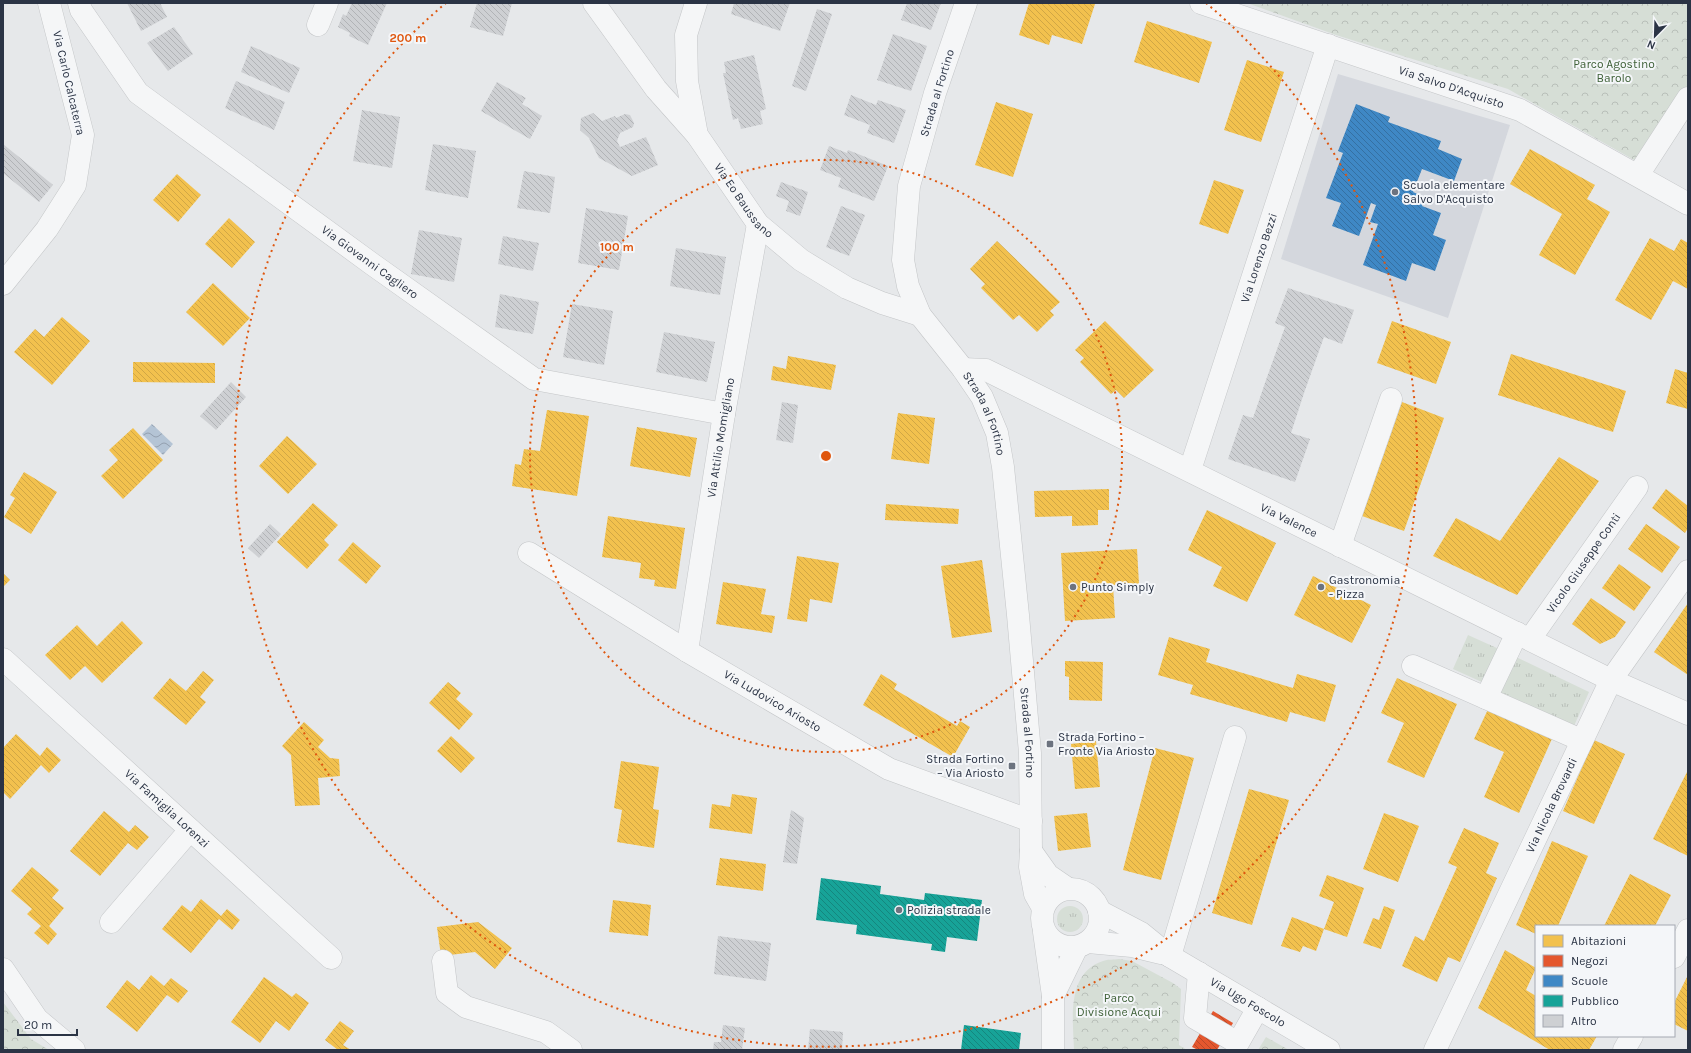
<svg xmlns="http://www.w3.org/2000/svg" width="1691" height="1053" font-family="Karla,sans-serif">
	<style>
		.built { fill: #d4d7dd }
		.grass { fill: url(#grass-tufts) }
		.forest { fill: url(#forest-crowns) }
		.water { fill: url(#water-waves) }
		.homes { fill: url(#homes-back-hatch) }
		.shops { fill: url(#shops-back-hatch) }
		.schools { fill: url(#schools-back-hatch) }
		.public { fill: url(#public-back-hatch) }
		.building { fill: url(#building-back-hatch) }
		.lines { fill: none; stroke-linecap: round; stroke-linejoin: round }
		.minor-casing { stroke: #c4c6c8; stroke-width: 23 }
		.minor { stroke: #f5f6f7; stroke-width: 22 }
		.ring { fill: none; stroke: #df570f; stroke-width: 2; stroke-dasharray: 2 4 }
		.poi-dot { fill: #6c737f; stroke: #f4f6f9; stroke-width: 1.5 }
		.labels { text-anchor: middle; stroke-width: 4; stroke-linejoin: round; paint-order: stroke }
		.park-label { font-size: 12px; fill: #3f6138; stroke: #f4f6f9 }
		.street-label { font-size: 12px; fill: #2b3445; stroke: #f4f6f9 }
		.poi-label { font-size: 12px; fill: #2b3445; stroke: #f4f6f9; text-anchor: start }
		.centre { fill: #df570f; stroke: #f4f6f9; stroke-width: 2 }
		.ring-label { font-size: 12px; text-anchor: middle; font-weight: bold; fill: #df570f; stroke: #f4f6f9; stroke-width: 4; stroke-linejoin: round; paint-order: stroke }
	</style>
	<defs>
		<pattern id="grass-tufts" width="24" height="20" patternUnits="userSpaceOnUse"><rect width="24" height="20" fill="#d6ded6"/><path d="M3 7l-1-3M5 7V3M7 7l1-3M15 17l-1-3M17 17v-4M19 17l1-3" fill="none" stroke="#b8bfb9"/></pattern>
		<pattern id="forest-crowns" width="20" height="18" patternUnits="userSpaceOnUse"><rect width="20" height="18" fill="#d6ded6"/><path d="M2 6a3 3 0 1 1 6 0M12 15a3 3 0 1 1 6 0" fill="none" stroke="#b8bfb9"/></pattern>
		<pattern id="water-waves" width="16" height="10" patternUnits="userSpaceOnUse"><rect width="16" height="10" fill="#b4c4d5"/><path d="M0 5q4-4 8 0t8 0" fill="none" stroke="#93a0af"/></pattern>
		<pattern id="homes-back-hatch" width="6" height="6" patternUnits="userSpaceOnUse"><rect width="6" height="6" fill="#f2c14e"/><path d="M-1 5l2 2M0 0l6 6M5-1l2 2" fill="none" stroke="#d0a645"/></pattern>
		<pattern id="shops-back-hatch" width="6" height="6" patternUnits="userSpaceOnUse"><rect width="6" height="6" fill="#e4572e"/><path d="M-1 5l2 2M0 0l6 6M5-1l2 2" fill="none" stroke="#b94929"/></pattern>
		<pattern id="schools-back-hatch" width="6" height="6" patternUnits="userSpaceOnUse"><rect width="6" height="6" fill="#3f88c5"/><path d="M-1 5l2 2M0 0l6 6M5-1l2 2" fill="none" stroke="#3570a2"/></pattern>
		<pattern id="public-back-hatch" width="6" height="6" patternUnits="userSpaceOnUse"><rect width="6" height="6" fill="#17a398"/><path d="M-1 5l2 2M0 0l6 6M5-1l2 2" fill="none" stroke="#15867e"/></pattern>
		<pattern id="building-back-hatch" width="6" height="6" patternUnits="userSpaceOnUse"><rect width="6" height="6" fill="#ced0d3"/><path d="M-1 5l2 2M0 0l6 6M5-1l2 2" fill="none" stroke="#b1b3b6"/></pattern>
	</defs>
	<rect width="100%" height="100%" fill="#e6e8ea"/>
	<path class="built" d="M1338 74 1510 125 1448 318 1281 259Z"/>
	<g class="grass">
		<path d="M1468 635 1499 649 1484 683 1453 669Z"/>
		<path d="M1516 657 1589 692 1574 726 1500 692Z"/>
		<circle cx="1070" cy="919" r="13"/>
	</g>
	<g class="forest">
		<path d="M1247 3H1688V95L1636 161 1508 89 1336 35Z"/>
		<path d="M1119 959 1132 961 1173 983 1181 989 1179 1045 1187 1050H1074C1073 1019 1066 973 1103 961 1108 959 1114 960 1119 959Z"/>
		<path d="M3 1002 31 1039 49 1050H3Z"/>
		<path d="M1266 1037 1289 1050H1258Z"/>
	</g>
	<path class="water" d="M152 424 173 444 163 455 142 434Z"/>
	<g class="homes">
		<path d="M1029 3 1095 4 1082 44 1052 35 1049 45 1019 35Z"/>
		<path d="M1147 21 1212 42 1199 83 1134 62Z"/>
		<path d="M1247 60 1284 72 1261 142 1224 130Z"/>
		<path d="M996 102 1033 114 1013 177 975 165Z"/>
		<path d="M1530 149 1595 185 1587 199 1610 212 1575 275 1539 255 1562 214 1510 184Z"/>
		<path d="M177 174 201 195 178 222 153 200Z"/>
		<path d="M1214 180 1244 190 1228 234 1199 224Z"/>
		<path d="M229 218 255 242 232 268 205 244Z"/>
		<path d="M1650 238 1674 251 1681 239 1688 243V289L1673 281 1651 320 1615 300Z"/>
		<path d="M997 241 1060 302 1050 311 1054 315 1037 332 1019 315 1013 320 981 288 985 284 970 269Z"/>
		<path d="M213 283 250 318 223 346 186 312Z"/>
		<path d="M62 317 90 341 52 385 14 352 35 329 44 337Z"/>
		<path d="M1105 321 1154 370 1124 398 1116 390 1111 394 1080 362 1084 358 1075 350Z"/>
		<path d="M1392 321 1451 342 1436 384 1377 363Z"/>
		<path d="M1511 354 1626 391 1613 432 1498 395Z"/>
		<path d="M788 356 836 365 831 390 771 380 773 366 786 369Z"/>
		<path d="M133 362 215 363V383L133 382Z"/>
		<path d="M1675 369 1688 373V409L1666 403Z"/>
		<path d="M1402 402 1444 418 1404 531 1362 516Z"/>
		<path d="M547 410 589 416 577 496 512 486 515 464 521 465 524 449 540 451Z"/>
		<path d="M898 413 935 418 929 464 891 459Z"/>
		<path d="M637 427 697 438 690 477 630 466Z"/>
		<path d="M133 428 163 460 123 499 101 476 118 460 109 450Z"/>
		<path d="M287 436 317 464 288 494 259 466Z"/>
		<path d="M1559 457 1599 481 1517 595 1433 556 1456 518 1500 541Z"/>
		<path d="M24 472 57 492 31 534 4 517 15 498 10 495Z"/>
		<path d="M1109 489V510H1098V525L1072 526V516L1035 517 1034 491Z"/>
		<path d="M1666 489 1688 506V528L1685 533 1652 508Z"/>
		<path d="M313 503 338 525 324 540 329 545 307 569 277 542Z"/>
		<path d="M886 504 959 509 958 524 885 520Z"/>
		<path d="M1207 510 1276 543 1247 602 1213 586 1222 567 1188 550Z"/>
		<path d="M608 516 685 528 676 589 654 586 655 580 639 578 641 563 602 557Z"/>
		<path d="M1646 524 1680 547 1662 573 1628 549Z"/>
		<path d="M353 542 381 566 366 584 338 560Z"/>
		<path d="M1137 549 1139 584 1113 585 1115 618 1065 621 1061 553Z"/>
		<path d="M797 556 839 563 832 603 810 599 807 622 787 619Z"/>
		<path d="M982 560 992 632 952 638 941 566Z"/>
		<path d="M1619 564 1651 587 1634 611 1602 588Z"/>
		<path d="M3 573 10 580 3 587Z"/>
		<path d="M1313 576 1371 605 1352 643 1294 615Z"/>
		<path d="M723 582 766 589 761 614 775 616 772 633 716 624Z"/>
		<path d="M1591 598 1626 622 1615 637 1600 644 1572 624Z"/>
		<path d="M1688 603V675L1654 652Z"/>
		<path d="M122 621 143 643 102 683 85 666 70 680 45 655 77 625 97 646Z"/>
		<path d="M1169 637 1210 649 1206 662 1293 688 1297 674 1336 685 1325 722 1290 712 1287 722 1190 694 1193 685 1158 675Z"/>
		<path d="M1065 661 1103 662 1102 701 1069 700V677L1065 676Z"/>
		<path d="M203 671 214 680 200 697 206 702 186 725 153 698 170 678 186 691Z"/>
		<path d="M881 674 897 684 894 689 957 726 960 721 970 727 953 757 863 705Z"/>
		<path d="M1397 678 1457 704 1424 778 1387 762 1404 723 1381 713Z"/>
		<path d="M448 682 461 693 456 699 473 714 459 730 429 703Z"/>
		<path d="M1491 703 1555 732 1519 813 1484 797 1504 752 1474 739Z"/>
		<path d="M304 722 324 740 318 747 330 758 339 759 340 776 318 778 320 805 295 806 291 755 282 746Z"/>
		<path d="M16 734 40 756 47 747 61 760 49 773 41 765 10 799 3 792V748Z"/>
		<path d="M451 736 475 758 461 773 437 751Z"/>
		<path d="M1594 740 1625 754 1594 824 1563 811Z"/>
		<path d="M1096 741 1100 787 1075 789 1071 744Z"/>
		<path d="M1155 748 1194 758 1161 880 1123 870Z"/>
		<path d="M621 761 659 767 653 809 659 810 654 848 617 842 622 810 614 808Z"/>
		<path d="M1688 770V856L1653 839Z"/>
		<path d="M1249 789 1289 800 1252 925 1212 913Z"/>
		<path d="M732 794 757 798 752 834 709 828 712 804 730 807Z"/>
		<path d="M104 811 129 832 135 825 149 837 137 850 128 843 100 876 70 851Z"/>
		<path d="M1087 813 1091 847 1058 851 1054 816Z"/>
		<path d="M1384 813 1419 826 1398 882 1363 869Z"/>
		<path d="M1464 828 1499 843 1486 873 1497 878 1460 962 1448 957 1437 982 1402 966 1415 936 1424 941 1457 867 1448 863Z"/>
		<path d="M1552 841 1588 856 1558 926H1536V934L1516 925Z"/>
		<path d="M720 858 766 864 763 891 716 885Z"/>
		<path d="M32 867 59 890 52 898 64 908 49 926 57 934 48 945 34 933 41 926 27 914 32 909 11 891Z"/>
		<path d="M1630 874 1671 895 1655 926H1604Z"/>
		<path d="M1327 875 1364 888 1347 937 1324 929 1334 902 1319 896Z"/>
		<path d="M201 899 221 916 227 909 240 920 232 930 219 919 191 953 162 929 182 905 191 912Z"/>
		<path d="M613 900 651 905 648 936 609 932Z"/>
		<path d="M1384 906 1395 910 1381 949 1363 943 1373 918 1379 920Z"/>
		<path d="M1292 917 1324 929 1316 951 1303 946 1300 952 1281 946Z"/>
		<path d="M478 922 512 948 495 969 475 952 441 956 437 927Z"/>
		<path d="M1505 950 1536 968 1526 990 1536 996V1036H1597L1589 1050H1550L1478 1008Z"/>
		<path d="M151 975 164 986 171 978 188 991 178 1003 167 995 137 1032 106 1007 127 980 139 990Z"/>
		<path d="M1688 975V1031L1674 1024V1003Z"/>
		<path d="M264 977 292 997 296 993 309 1003 289 1031 276 1021 260 1043 231 1022Z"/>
		<path d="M340 1021 354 1031 343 1045 351 1050H338L325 1040Z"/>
	</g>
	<path class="shops" d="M1213 1011 1233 1023 1217 1050H1198L1192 1047Z"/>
	<path class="schools" d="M1356 104 1390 117 1388 122 1441 141 1438 149 1462 159 1454 181 1422 169 1413 192 1425 197 1422 206 1441 213 1433 235 1446 240 1435 271 1412 263 1406 281 1363 265 1378 224 1370 222 1376 205 1371 203 1359 236 1332 226 1341 203 1326 198 1343 153 1338 151Z"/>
	<g class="public">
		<path d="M821 878 881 886 880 894 924 900 925 893 982 900 977 941 947 937 945 952 931 950 932 944 856 934 857 925 816 920Z"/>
		<path d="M964 1025 1021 1033 1019 1050H961Z"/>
	</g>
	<g class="building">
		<path d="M127 3H160L167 17 141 31Z"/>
		<path d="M352 3H387L368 45 349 36 350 33 338 27 343 14 346 16Z"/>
		<path d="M477 3H512L503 36 470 27Z"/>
		<path d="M734 3H790L780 31 731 14Z"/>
		<path d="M907 3H941L931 30 901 20Z"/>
		<path d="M817 9 832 14 806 91 792 86Z"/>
		<path d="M174 27 193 54 168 71 147 43Z"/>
		<path d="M893 34 927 46 911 91 877 80Z"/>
		<path d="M251 46 300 68 289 93 241 72Z"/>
		<path d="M754 55 766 109 760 111 763 124 741 129 738 118 733 120 723 73H726L724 62Z"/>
		<path d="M236 81 285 102 274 130 225 108Z"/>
		<path d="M497 82 526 98 522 104 542 116 530 139 481 111Z"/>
		<path d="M851 95 876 105 878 100 906 110 894 143 867 133 870 125 844 115Z"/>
		<path d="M362 110 400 117 392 168 353 161Z"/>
		<path d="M593 113 602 121 615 116 616 118 625 114 630 115 634 123 633 127 620 133 617 141 620 147 646 137 658 165 632 176 599 158 589 138 580 130 581 118Z"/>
		<path d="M3 144 53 185 39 202 3 173Z"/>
		<path d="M433 144 476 151 468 198 425 190Z"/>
		<path d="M829 146 847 153 848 150 888 166 874 201 838 187 841 178 820 170Z"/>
		<path d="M524 171 555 177 550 213 517 208Z"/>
		<path d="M781 182 808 192 800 216 786 211 789 201 776 196Z"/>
		<path d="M841 206 865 215 849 256 826 247Z"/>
		<path d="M586 208 628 216 619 270 578 263Z"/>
		<path d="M419 230 462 238 454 282 411 274Z"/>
		<path d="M503 236 539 243 533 271 498 264Z"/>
		<path d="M676 248 726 257 720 295 670 286Z"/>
		<path d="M1288 288 1354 310 1342 344 1324 337 1304 393 1291 433 1310 439 1295 482 1228 459 1243 415 1253 418 1266 380 1285 327 1275 323Z"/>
		<path d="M500 294 539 302 533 334 495 327Z"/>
		<path d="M572 304 613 311 604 365 563 357Z"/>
		<path d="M664 332 715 342 707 382 656 372Z"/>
		<path d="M231 382 246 397 216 430 200 416Z"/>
		<path d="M782 402 798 405 793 443 776 440Z"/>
		<path d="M270 524 281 534 259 558 248 548Z"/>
		<path d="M791 810 804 818 797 864 783 862Z"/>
		<path d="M718 936 771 943 766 981 714 974Z"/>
		<path d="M723 1025 745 1028 742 1050H713L714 1042H721Z"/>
		<path d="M810 1029 843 1032 842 1050H808Z"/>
	</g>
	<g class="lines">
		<defs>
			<g id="minor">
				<path id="s1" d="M79 3 81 10 138 93 372 264 534 379 724 414"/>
				<path d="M594 3 656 89 697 135"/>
				<path id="s2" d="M696 3 686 35 687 81 697 135 758 224 801 260 847 288 882 303 920 315"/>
				<path id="s3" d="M966 3 935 93 909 186 903 260 908 286 920 315 963 369 982 397 997 433 1003 467 1018 615 1030 753 1031 851 1030 867 1035 894 1043 908"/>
				<path id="s4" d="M1201 3 1520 110 1688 204"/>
				<path d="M318 25 327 3"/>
				<path d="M1638 175 1688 98"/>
				<path d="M3 284 47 229 75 185 83 135 49 3"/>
				<path id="s5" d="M963 369 986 370 1611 680 1688 714"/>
				<path id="s6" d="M1190 470 1328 45"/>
				<path d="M1340 546 1391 399"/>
				<path id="s7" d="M529 553 687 651 889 769 1031 821"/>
				<path id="s8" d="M1530 639 1637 487"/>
				<path id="s9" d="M687 651 724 414 758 224"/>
				<path id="s10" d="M3 659 331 958"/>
				<path d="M1413 666 1581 740"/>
				<path d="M1486 698 1517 633"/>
				<path d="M1031 851 1048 875 1067 888"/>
				<circle cx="1071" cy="918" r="29"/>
				<path id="s11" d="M1099 911 1141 933 1168 955 1329 1050"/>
				<path d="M111 922 190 830"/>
				<path d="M1044 932 1053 996V1050"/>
				<path d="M1088 942 1132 946 1161 953"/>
				<path d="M1170 956 1235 737"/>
				<path d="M1674 957 1688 930"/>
				<path d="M443 961 447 993 466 1007 546 1032 571 1050"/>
				<path d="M3 969 37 1019 74 1050"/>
				<path d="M1199 973 1195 1018 1238 1043 1258 1008"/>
				<path d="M1053 996 1077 947"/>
				<path id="s12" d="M1435 1050 1611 680 1688 571"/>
				<path d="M1624 1050 1632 1036"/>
			</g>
		</defs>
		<use href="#minor" class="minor-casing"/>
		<use href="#minor" class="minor"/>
	</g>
	<g class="ring">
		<circle cx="826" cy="456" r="296"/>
		<path d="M1206 3A591 591 0 1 1 446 3"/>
	</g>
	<g class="poi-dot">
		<circle cx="1395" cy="192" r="4"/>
		<circle cx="1073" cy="587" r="4"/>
		<circle cx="1321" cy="587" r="4"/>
		<rect x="1046" y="740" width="8" height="8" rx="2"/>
		<rect x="1008" y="762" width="8" height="8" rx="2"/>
		<circle cx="899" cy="910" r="4"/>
	</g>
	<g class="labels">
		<g class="park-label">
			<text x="1614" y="68">Parco Agostino<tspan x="1614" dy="14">Barolo</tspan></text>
			<text x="1119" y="1002">Parco<tspan x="1119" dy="14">Divisione Acqui</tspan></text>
		</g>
		<g class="street-label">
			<text transform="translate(69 83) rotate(77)" y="4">Via Carlo Calcaterra</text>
			<text dy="4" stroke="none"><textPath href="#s4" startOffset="264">Via Salvo D'Acquisto</textPath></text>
			<text transform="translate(937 93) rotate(-73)" y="4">Strada al Fortino</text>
			<text dy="4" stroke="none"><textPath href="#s2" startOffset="215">Via Eo Baussano</textPath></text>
			<text dy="4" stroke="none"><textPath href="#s6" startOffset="223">Via Lorenzo Bezzi</textPath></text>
			<text dy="4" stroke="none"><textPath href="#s1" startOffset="395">Via Giovanni Cagliero</textPath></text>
			<text dy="4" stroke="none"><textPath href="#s3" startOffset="443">Strada al Fortino</textPath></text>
			<text dy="4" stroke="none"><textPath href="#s9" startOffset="216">Via Attilio Momigliano</textPath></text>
			<text dy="4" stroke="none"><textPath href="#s5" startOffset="361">Via Valence</textPath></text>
			<text dy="4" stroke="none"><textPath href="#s8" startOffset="93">Vicolo Giuseppe Conti</textPath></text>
			<text dy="4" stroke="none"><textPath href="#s7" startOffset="285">Via Ludovico Ariosto</textPath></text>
			<text dy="4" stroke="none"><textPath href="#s3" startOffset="767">Strada al Fortino</textPath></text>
			<text dy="4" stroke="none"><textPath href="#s12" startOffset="271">Via Nicola Brovardi</textPath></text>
			<text dy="4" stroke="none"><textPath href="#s10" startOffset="222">Via Famiglia Lorenzi</textPath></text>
			<text dy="4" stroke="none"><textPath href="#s11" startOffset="175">Via Ugo Foscolo</textPath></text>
		</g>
		<g class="poi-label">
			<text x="1403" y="189">Scuola elementare<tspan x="1403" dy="14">Salvo D'Acquisto</tspan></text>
			<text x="1329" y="584">Gastronomia<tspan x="1329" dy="14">- Pizza</tspan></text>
			<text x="1081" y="591">Punto Simply</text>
			<text x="1058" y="741">Strada Fortino –<tspan x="1058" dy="14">Fronte Via Ariosto</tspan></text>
			<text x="1004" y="763" text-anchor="end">Strada Fortino<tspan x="1004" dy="14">– Via Ariosto</tspan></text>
			<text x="907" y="914">Polizia stradale</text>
		</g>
	</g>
	<circle cx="826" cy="456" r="6" class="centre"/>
	<g class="ring-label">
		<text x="408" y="42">200 m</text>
		<text x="617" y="251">100 m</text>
	</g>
	<rect width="1691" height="1053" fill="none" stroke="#2b3445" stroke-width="8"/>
	<rect x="1535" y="925" width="140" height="112" fill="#f4f6f9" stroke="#a4a8b1"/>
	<rect x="1543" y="935" width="20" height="12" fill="#f2c14e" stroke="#a4a8b1"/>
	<text x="1571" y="945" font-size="12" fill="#2b3445">Abitazioni</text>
	<rect x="1543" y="955" width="20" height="12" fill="#e4572e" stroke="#a4a8b1"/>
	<text x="1571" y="965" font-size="12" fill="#2b3445">Negozi</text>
	<rect x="1543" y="975" width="20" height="12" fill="#3f88c5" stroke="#a4a8b1"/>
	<text x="1571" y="985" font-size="12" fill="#2b3445">Scuole</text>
	<rect x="1543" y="995" width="20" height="12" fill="#17a398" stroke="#a4a8b1"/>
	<text x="1571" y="1005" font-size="12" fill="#2b3445">Pubblico</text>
	<rect x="1543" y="1015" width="20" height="12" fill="#ced0d3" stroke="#a4a8b1"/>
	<text x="1571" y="1025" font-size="12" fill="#2b3445">Altro</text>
	<g transform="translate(1655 36) rotate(203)" stroke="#f4f6f9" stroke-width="3" paint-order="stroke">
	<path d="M0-3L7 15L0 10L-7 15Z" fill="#2b3445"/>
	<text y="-6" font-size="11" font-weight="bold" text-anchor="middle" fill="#2b3445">N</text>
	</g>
	<path d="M18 1029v6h59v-6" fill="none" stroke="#2b3445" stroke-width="2"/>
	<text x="24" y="1029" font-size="12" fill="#2b3445" stroke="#f4f6f9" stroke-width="3" paint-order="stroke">20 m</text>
</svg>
